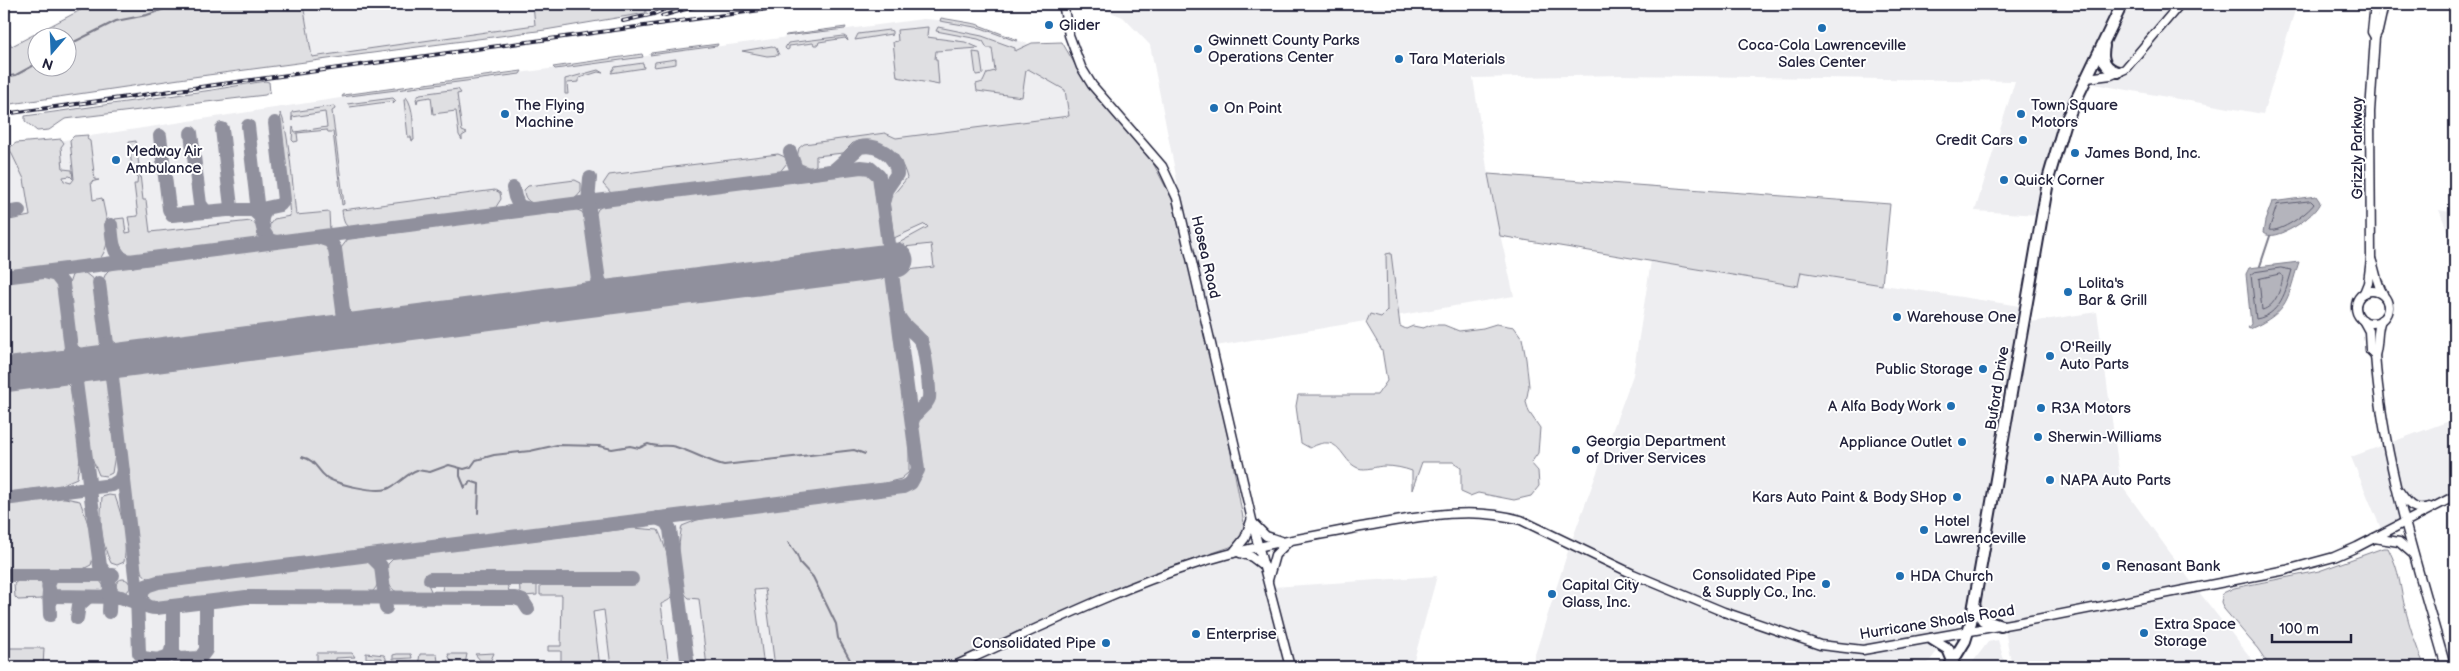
<svg xmlns="http://www.w3.org/2000/svg" width="2459" height="671" font-family="'Balsamiq Sans',sans-serif">
	<style>
		.built { fill: #eeeef1 }
		.green { fill: #dfdfe2; stroke: #80808e; fill-rule: evenodd }
		.water { fill: #b4b4bc; stroke: #7a7a88 }
		.lines { fill: none; stroke-linecap: round; stroke-linejoin: round }
		.shore { stroke: #5c5c6f; stroke-width: 1 }
		.stream { stroke: #7a7a88; stroke-width: 2 }
		.taxiway { stroke: #90909d; stroke-width: 14 }
		.runway { stroke: #90909d; stroke-width: 35 }
		.secondary-casing { stroke: #22223b; stroke-width: 11 }
		.highway-casing { stroke: #22223b; stroke-width: 14 }
		.secondary { stroke: #fff; stroke-width: 8 }
		.highway { stroke: #fff; stroke-width: 10 }
		.rail-casing { stroke: #22223b; stroke-width: 4 }
		.rail { stroke: #fff; stroke-width: 2; stroke-dasharray: 5.5; stroke-linecap: butt }
		.poi-dot { fill: #1f6fb2; stroke: #fff; stroke-width: 2 }
		.labels { text-anchor: middle; stroke-width: 4; stroke-linejoin: round; paint-order: stroke }
		.poi-label { font-size: 15px; fill: #22223b; stroke: #fff; text-anchor: start }
		.street-label { font-size: 15px; fill: #22223b; stroke: #fff }
	</style>
	<rect width="100%" height="100%" fill="#fff"/>
	<filter id="ink" filterUnits="userSpaceOnUse"><feTurbulence type="fractalNoise" baseFrequency=".02" numOctaves="2"/><feDisplacementMap in="SourceGraphic" scale="10" xChannelSelector="R" yChannelSelector="G"/><feConvolveMatrix kernelMatrix="1 2 1 2 8 2 1 2 1" color-interpolation-filters="sRGB"/></filter>
	<g filter="url(#ink)">
		<g class="built">
			<path d="M303 4H533L535 25 312 57Z"/>
			<path d="M645 4H723L646 13Z"/>
			<path d="M1090 4H2297L2263 114 2088 83 2056 141 2039 215 1975 211 2015 81 1623 75 1473 78 1491 194 1514 296 1210 347 1150 45 1123 17Z"/>
			<path d="M923 19 953 21 983 28 1031 45 1087 95 1126 139 824 667H4V149L400 89Z"/>
			<path d="M2439 210 2455 213V273L2453 244Z"/>
			<path d="M1651 261 1798 286 1800 272 2026 307 2024 323 2097 312 2121 485 2195 587 2258 667H2012L2004 625 1958 624 1925 667H1531L1569 548 1633 375Z"/>
			<path d="M2455 419V667H2452L2449 651 2450 498 2432 503 2384 536 2351 457Z"/>
			<path d="M1260 550 1273 587 1437 576 1412 667H944L1145 582Z"/>
			<path d="M1998 640 2006 667H1969L1988 642Z"/>
		</g>
		<g class="green">
			<path d="M92 4H140L149 7 161 4H303L312 57 535 25 533 4H645L646 13 545 30 193 77 4 105V35L12 46ZM38 38H68V68H38Z"/>
			<path d="M941 18 976 24 1018 40 1016 41 981 28 940 21Z"/>
			<path d="M846 27 845 29 785 36 786 35Z"/>
			<path d="M928 27 927 37 965 42 979 48 936 51 935 59H937L939 85 897 77 893 42 898 41 897 30Z"/>
			<path d="M938 27 982 36 1015 48V51L1032 43 1062 42 1088 87 1152 161 1172 199 1218 384 1244 523 1243 536 1233 546 1174 566 1106 593 945 667H775L765 589 754 590 764 667H707L699 599 689 598C675 589 678 541 682 526L697 520 735 513 904 492C933 481 920 446 917 423L935 399 927 337 904 320 898 274 899 271 934 267 931 244 895 248V245L928 227 925 224 894 238 889 200 907 178C900 150 880 141 853 143L843 153 816 156V165C809 172 801 169 796 162L799 148 804 144 885 133 896 138 1069 116 1065 90 1028 69 1026 70 1022 97 977 91 976 84 983 82 987 73 995 71 992 48H987L983 41 978 39 936 31Z"/>
			<path d="M889 30 892 31V36L891 34 855 40 858 34Z"/>
			<path d="M844 36 847 38 848 41 845 38 819 42 818 45H814L813 43 789 46V49L787 50 785 48 788 43Z"/>
			<path d="M718 44 717 46 650 55 651 53Z"/>
			<path d="M772 46 776 48 779 55 767 56 742 51Z"/>
			<path d="M973 52 980 53 983 74 976 75Z"/>
			<path d="M642 54 643 57 555 69 553 67Z"/>
			<path d="M676 59V64L654 67 655 62Z"/>
			<path d="M643 63 644 68 611 73 615 67Z"/>
			<path d="M598 70 603 73 598 72 579 78V82L567 83 568 94H565V79Z"/>
			<path d="M522 71 520 74 342 97 343 95Z"/>
			<path d="M265 81 269 82 270 92 265 95 65 119 49 130 37 131 25 121V116L212 90Z"/>
			<path d="M458 89 461 93 457 94 462 131 467 133 462 136V140L459 135 456 111 433 114 431 97 418 99 417 103 416 99 420 94Z"/>
			<path d="M406 97C414 106 413 128 414 140L412 141 411 137H408L404 100Z"/>
			<path d="M393 98 396 101 393 104 394 101 350 107 347 104Z"/>
			<path d="M334 106 335 109 332 111 344 204 342 205 333 132H328L327 130 297 133 298 141 294 142 292 140 293 127 295 132 327 127 325 112 292 117V121V112Z"/>
			<path d="M280 113C288 121 294 199 296 215L329 212 330 231 279 237 273 236 269 231 270 224 274 219 290 216Z"/>
			<path d="M88 135 87 139 90 141 95 180H99L91 182 93 200 102 198C106 219 114 242 99 260L4 271V221L30 216 24 179 9 148 16 143 61 139 64 143 61 147 63 169 72 170 73 179 70 176 63 177 64 181 71 183 74 179 70 140 74 136Z"/>
			<path d="M136 141 143 200H146L150 232 251 221 259 228 257 237 251 241 130 256C117 248 117 234 115 219L124 218 126 233 131 232 128 217 138 216 134 184H137L138 172 132 169 129 142Z"/>
			<path d="M778 154 785 157 787 163 779 173 612 194 603 184 609 175Z"/>
			<path d="M867 172 874 177 877 183 884 238 883 244 877 250 614 284 607 281 603 275 595 215 598 209 604 205Z"/>
			<path d="M1488 174 1890 204 1882 285 1801 272 1798 286 1500 236Z"/>
			<path d="M575 180 581 183V192L575 199C560 201 524 214 524 190L528 186Z"/>
			<path d="M495 190 500 193 501 199 494 210 351 228C343 226 343 217 342 210Z"/>
			<path d="M575 209 582 212 586 218 593 276 592 282 585 288 354 318 349 314 341 248 348 239Z"/>
			<path d="M319 242 328 246 331 253 339 314 335 320 121 347 112 340 103 280 106 273 110 269Z"/>
			<path d="M1391 253 1400 326 1406 329 1413 326 1423 328 1431 325H1444L1459 331 1483 328 1496 324 1514 327 1522 338 1526 359 1529 386 1526 402 1529 412 1540 428 1538 453 1531 463 1538 471 1539 486 1531 496 1514 500 1478 493 1470 496 1461 492V467L1453 462H1422L1412 490V471C1404 468 1394 466 1385 466 1376 466 1366 471 1358 468 1340 461 1341 431 1310 448L1301 443 1296 406 1298 395H1377L1387 381 1382 350 1366 323 1370 314 1381 317 1387 311 1386 254Z"/>
			<path d="M84 272 94 280 102 341 97 348 86 352 76 345 68 287 72 275Z"/>
			<path d="M877 275 887 278 891 288 909 429V472L901 479 866 488 158 578H148L141 572 117 384 118 377 124 371Z"/>
			<path d="M45 277 54 279 58 285 66 344 63 351 58 356 4 362V282Z"/>
			<path d="M100 374 107 381 115 455 112 473 106 476 99 475 92 458 81 386 87 376Z"/>
			<path d="M62 379 72 389 80 458 77 478 58 486 4 494V387Z"/>
			<path d="M109 495 115 496C123 519 128 538 124 562L117 565 111 563C100 540 100 521 102 497Z"/>
			<path d="M60 497 80 501C86 519 98 545 91 565L81 570H4V504Z"/>
			<path d="M633 528 658 530C664 541 677 583 673 595 671 600 665 602 661 604L669 667H611L604 610 593 612 600 667H561V651H548V646H561L562 595H540V584L630 583 634 574 527 575V583L537 584V595L523 596 520 592 519 575 430 574 428 584 431 591C426 596 420 595 413 595 392 595 384 585 388 564L395 557Z"/>
			<path d="M2383 548H2388C2401 573 2399 586 2406 612 2411 630 2417 650 2425 667H2270L2258 649 2224 609 2221 602 2223 593 2234 588 2319 571Z"/>
			<path d="M366 561 375 567C381 578 379 588 368 595L237 593 157 603C150 602 148 599 148 593L154 588Z"/>
			<circle cx="123" cy="586" r="7"/>
			<path d="M20 579 41 581 43 586 42 599 18 600 15 597 14 584Z"/>
			<path d="M58 579 99 580 105 587 101 592H56L53 588V583Z"/>
			<path d="M447 584H507L509 591 503 595H447L442 590 443 586Z"/>
			<path d="M4 648H44L43 667H4Z"/>
			<path d="M317 653H352L355 657 336 658V667H317Z"/>
			<path d="M366 653 384 655 386 658V667H382V658H366Z"/>
			<path d="M494 653 491 660H480L475 654Z"/>
			<path d="M397 654H411L412 658 393 659V655Z"/>
			<path d="M420 654H437L438 662 437 664 422 663 419 660Z"/>
			<path d="M448 654H467L465 664H452Z"/>
		</g>
		<g class="water">
			<path d="M2316 196 2320 202C2316 216 2275 244 2263 233L2265 221 2272 202Z"/>
			<path d="M2299 262C2287 297 2291 311 2250 329L2248 328 2251 324 2246 274 2249 268Z"/>
		</g>
		<g class="lines">
			<g class="shore">
				<path d="M2311 201 2314 204C2308 213 2280 233 2269 230L2277 205Z"/>
				<path d="M2281 268 2292 270C2286 291 2280 315 2256 319L2251 275 2255 272Z"/>
				<path d="M2281 274 2283 277C2281 289 2275 307 2262 310L2259 279Z"/>
			</g>
			<g class="stream">
				<path d="M68 45 116 21 147 15 178 4"/>
				<path d="M4 77 16 75 38 63"/>
				<path d="M2260 266 2270 236"/>
				<path d="M302 457C316 460 316 469 326 477 335 484 376 493 387 489 398 485 406 474 417 470L430 472 449 465 464 469 471 467 476 460 494 455 530 451 557 445 599 446 612 449 630 446 639 448 648 444C658 448 666 444 676 447 693 452 707 461 724 465L854 450 865 454"/>
				<path d="M460 469V476L465 488"/>
				<path d="M464 486 468 485 470 481 479 484 478 513"/>
				<path d="M788 542 797 555 800 563 813 577 836 624 838 638 854 667"/>
			</g>
			<g class="taxiway">
				<path d="M248 126 257 203 264 232 269 240 276 242"/>
				<path d="M222 129 231 207 235 211"/>
				<path d="M191 133 200 204 206 212"/>
				<path d="M160 136 169 209 172 215 227 210H253L262 218"/>
				<path d="M790 152 796 169 808 174"/>
				<path d="M834 170 860 147C877 143 897 156 897 174L886 190 884 200"/>
				<path d="M513 188 515 197 519 206 530 209"/>
				<path d="M4 213 19 211"/>
				<path d="M262 218 266 208 280 205 284 200 275 123"/>
				<path d="M111 225C113 240 111 259 131 261"/>
				<path d="M318 237 330 241 335 249 344 318 337 328 329 333"/>
				<path d="M45 272 56 275 63 284 71 348 67 361 54 368"/>
				<path d="M4 277 861 167 870 168 879 176 918 470 911 483 903 487 158 582 146 586 138 600"/>
				<path d="M599 281 608 293 620 295"/>
				<path d="M99 283 107 344 115 355 128 359"/>
				<path d="M581 300 593 294 599 281 588 202 590 178"/>
				<path d="M344 314 351 324 365 328"/>
				<path d="M899 317C904 328 914 331 920 340 925 346 930 390 929 398 926 408 913 411 912 423"/>
				<path d="M71 348 79 359 91 364 104 354 107 344"/>
				<path d="M128 359 117 365 112 377 137 593C140 602 146 608 156 608L246 597 515 598 523 601 528 609"/>
				<path d="M54 368 70 373 76 382 100 566 109 578 110 590 114 595 146 606"/>
				<path d="M4 499 112 485 120 480 123 471"/>
				<path d="M657 518 666 522 670 529 688 667"/>
				<path d="M370 555 381 566 386 608"/>
				<path d="M4 575H113"/>
				<path d="M56 575C48 579 45 589 53 596L121 597"/>
				<path d="M430 579H632"/>
				<path d="M49 590 50 615"/>
				<path d="M137 596 139 653 143 658C154 660 162 661 171 654V650"/>
				<path d="M173 606V654L179 659 200 658 206 650V602"/>
				<path d="M109 612 110 590"/>
				<path d="M77 618 79 605 88 597"/>
			</g>
			<path class="runway" d="M4 375 896 260"/>
			<defs>
				<g id="secondary">
					<path d="M1063 4 1069 35 1081 67 1092 85 1162 166 1177 198 1255 533 1290 667"/>
					<path d="M2375 4 2372 32 2375 37"/>
					<path d="M2087 78 2111 75 2125 69 2180 4"/>
					<path d="M2371 259C2376 271 2376 283 2383 294"/>
					<circle cx="2372" cy="307" r="16"/>
					<path d="M2364 293 2368 283 2371 259 2370 112 2375 37 2378 31 2384 4"/>
					<path d="M2363 320 2369 331 2370 350 2375 355"/>
					<path d="M2381 320C2376 332 2379 343 2375 355 2383 463 2417 564 2446 667"/>
					<path d="M2399 491C2408 503 2412 512 2429 507"/>
					<path d="M1254 524 1266 536 1281 541"/>
					<path d="M2374 538 2399 542 2413 554"/>
					<path d="M1233 553 1245 538 1251 521"/>
					<path d="M1240 553 1252 557 1264 566"/>
					<path d="M1268 580 1275 555 1289 541"/>
					<path d="M952 667C1033 631 1111 591 1195 564 1249 546 1305 538 1361 527 1413 518 1469 505 1521 520L1633 574 1724 612 1820 645 1863 650 2021 622 2286 570 2334 557 2357 547 2455 496"/>
				</g>
				<g id="highway">
					<path d="M2104 46C2101 60 2105 68 2118 72"/>
					<path d="M1974 606 1983 620 2001 626"/>
					<path d="M1932 639 1948 649 1953 661"/>
					<path d="M1949 667 1965 641 1971 622 2049 176 2064 125 2122 4"/>
				</g>
			</defs>
			<use href="#secondary" class="secondary-casing"/>
			<use href="#highway" class="highway-casing"/>
			<use href="#secondary" class="secondary"/>
			<use href="#highway" class="highway"/>
			<defs>
				<g id="rail">
					<path d="M662 16 703 4"/>
					<path d="M623 21 654 14 677 4"/>
					<path d="M4 114 804 4"/>
				</g>
			</defs>
			<use href="#rail" class="rail-casing"/>
			<use href="#rail" class="rail"/>
		</g>
	</g>
	<g class="poi-dot">
		<circle cx="1049" cy="25" r="5"/>
		<circle cx="1822" cy="28" r="5"/>
		<circle cx="1198" cy="49" r="5"/>
		<circle cx="1399" cy="59" r="5"/>
		<circle cx="1214" cy="108" r="5"/>
		<circle cx="505" cy="114" r="5"/>
		<circle cx="2021" cy="114" r="5"/>
		<circle cx="2023" cy="140" r="5"/>
		<circle cx="2075" cy="153" r="5"/>
		<circle cx="116" cy="160" r="5"/>
		<circle cx="2004" cy="180" r="5"/>
		<circle cx="2068" cy="292" r="5"/>
		<circle cx="1897" cy="317" r="5"/>
		<circle cx="2050" cy="356" r="5"/>
		<circle cx="1983" cy="369" r="5"/>
		<circle cx="1951" cy="406" r="5"/>
		<circle cx="2041" cy="408" r="5"/>
		<circle cx="2038" cy="437" r="5"/>
		<circle cx="1962" cy="442" r="5"/>
		<circle cx="1576" cy="450" r="5"/>
		<circle cx="2050" cy="480" r="5"/>
		<circle cx="1957" cy="497" r="5"/>
		<circle cx="1924" cy="530" r="5"/>
		<circle cx="2106" cy="566" r="5"/>
		<circle cx="1900" cy="576" r="5"/>
		<circle cx="1826" cy="584" r="5"/>
		<circle cx="1552" cy="594" r="5"/>
		<circle cx="2144" cy="633" r="5"/>
		<circle cx="1196" cy="634" r="5"/>
		<circle cx="1106" cy="643" r="5"/>
	</g>
	<g class="labels">
		<g class="poi-label">
			<text x="1059" y="30">Glider</text>
			<text x="1208" y="45">Gwinnett County Parks<tspan x="1208" dy="17">Operations Center</tspan></text>
			<text x="1822" y="50" text-anchor="middle">Coca-Cola Lawrenceville<tspan x="1822" dy="17">Sales Center</tspan></text>
			<text x="1409" y="64">Tara Materials</text>
			<text x="515" y="110">The Flying<tspan x="515" dy="17">Machine</tspan></text>
			<text x="2031" y="110">Town Square<tspan x="2031" dy="17">Motors</tspan></text>
			<text x="1224" y="113">On Point</text>
			<text x="2013" y="145" text-anchor="end">Credit Cars</text>
			<text x="126" y="156">Medway Air<tspan x="126" dy="17">Ambulance</tspan></text>
			<text x="2085" y="158">James Bond, Inc.</text>
			<text x="2014" y="185">Quick Corner</text>
			<text x="2078" y="288">Lolita's<tspan x="2078" dy="17">Bar &amp; Grill</tspan></text>
			<text x="1907" y="322">Warehouse One</text>
			<text x="2060" y="352">O'Reilly<tspan x="2060" dy="17">Auto Parts</tspan></text>
			<text x="1973" y="374" text-anchor="end">Public Storage</text>
			<text x="1941" y="411" text-anchor="end">A Alfa Body Work</text>
			<text x="2051" y="413">R3A Motors</text>
			<text x="2048" y="442">Sherwin-Williams</text>
			<text x="1586" y="446">Georgia Department<tspan x="1586" dy="17">of Driver Services</tspan></text>
			<text x="1952" y="447" text-anchor="end">Appliance Outlet</text>
			<text x="2060" y="485">NAPA Auto Parts</text>
			<text x="1947" y="502" text-anchor="end">Kars Auto Paint &amp; Body SHop</text>
			<text x="1934" y="526">Hotel<tspan x="1934" dy="17">Lawrenceville</tspan></text>
			<text x="2116" y="571">Renasant Bank</text>
			<text x="1816" y="580" text-anchor="end">Consolidated Pipe<tspan x="1816" dy="17">&amp; Supply Co., Inc.</tspan></text>
			<text x="1910" y="581">HDA Church</text>
			<text x="1562" y="590">Capital City<tspan x="1562" dy="17">Glass, Inc.</tspan></text>
			<text x="2154" y="629">Extra Space<tspan x="2154" dy="17">Storage</tspan></text>
			<text x="1206" y="639">Enterprise</text>
			<text x="1096" y="648" text-anchor="end">Consolidated Pipe</text>
		</g>
		<g class="street-label">
			<text transform="translate(2357 148) rotate(-90)" y="5">Grizzly Parkway</text>
			<text transform="translate(1206 257) rotate(77)" y="5">Hosea Road</text>
			<text transform="translate(1997 388) rotate(-81)" y="5">Buford Drive</text>
			<text transform="translate(1937 622) rotate(-9)" y="5">Hurricane Shoals Road</text>
		</g>
	</g>
	<rect width="2459" height="671" fill="none" stroke="#fff" stroke-width="20"/>
	<rect x="10" y="10" width="2439" height="651" fill="none" stroke="#22223b" stroke-width="2" filter="url(#ink)"/>
	<g transform="translate(52 52) rotate(199)"><circle r="24" fill="#ffffff" stroke="#a7a7b1"/>
	<path d="M0-4L9 19L0 12L-9 19Z" fill="#1f6fb2"/>
	<text y="-8" font-size="14" font-weight="bold" text-anchor="middle" fill="#22223b">N</text>
	</g>
	<path d="M2272 634v8h79v-8" fill="none" stroke="#22223b" stroke-width="2.5"/>
	<text x="2279" y="634" font-size="15" fill="#22223b" stroke="#ffffff" stroke-width="4" paint-order="stroke">100 m</text>
</svg>
